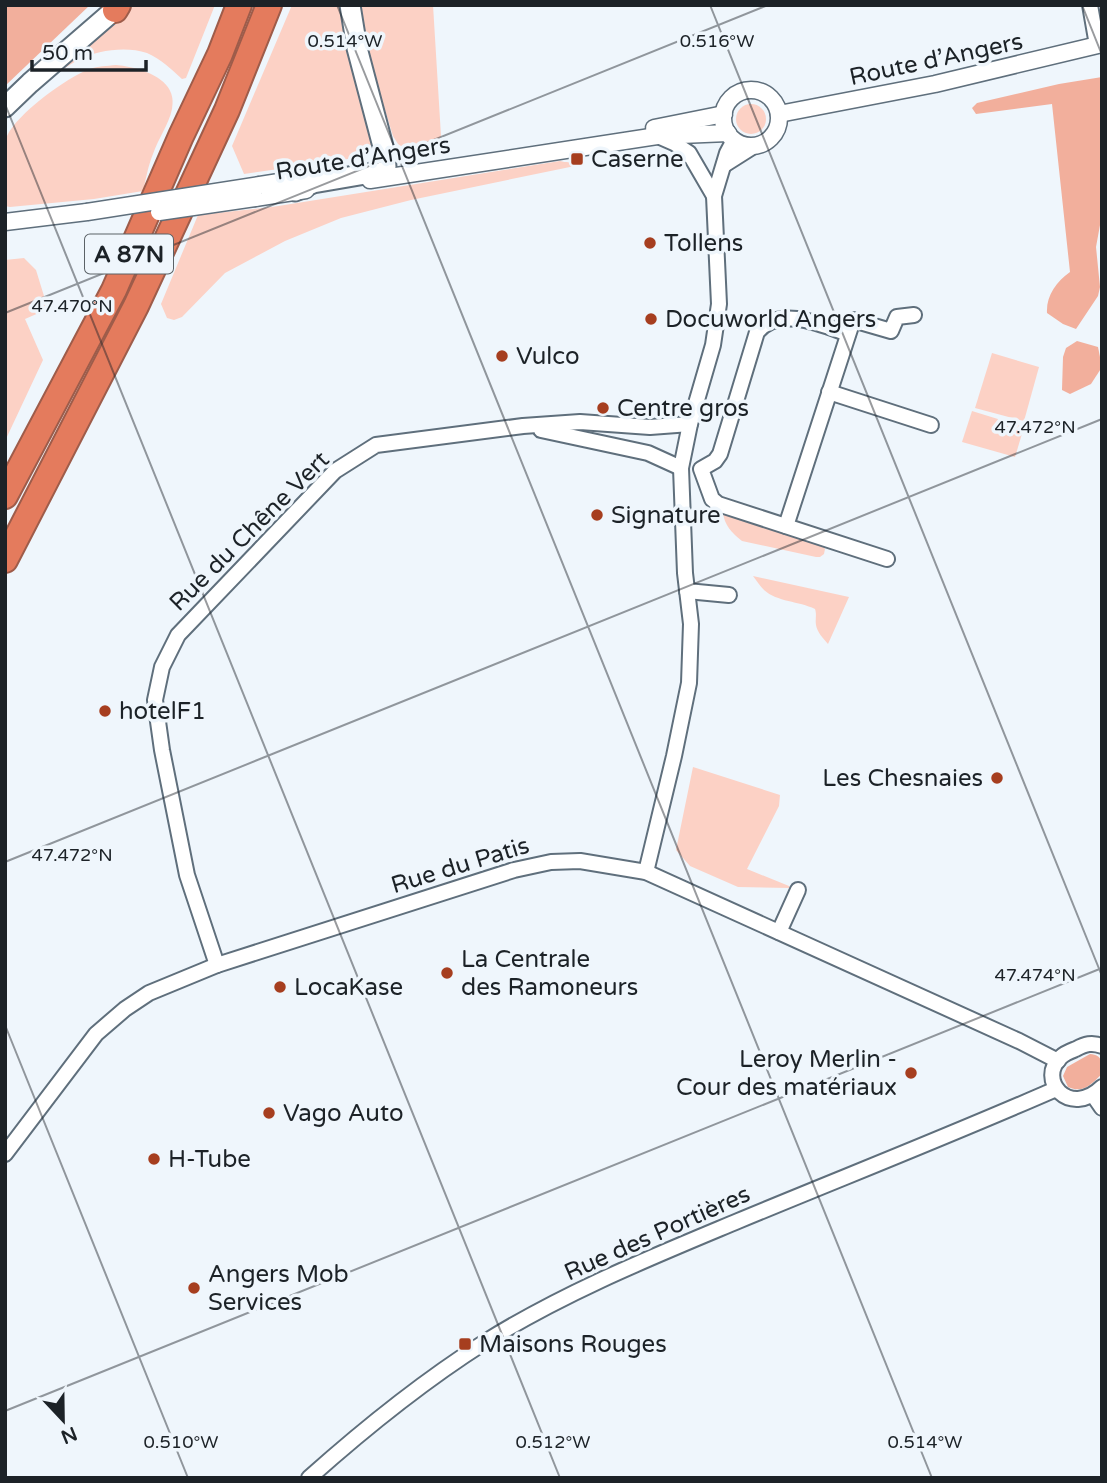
<svg xmlns="http://www.w3.org/2000/svg" width="1107" height="1483" font-family="'Varela Round',sans-serif">
	<style>
		.green { fill: #fcd1c5 }
		.forest { fill: #f2af9c }
		.lines { fill: none; stroke-linecap: round; stroke-linejoin: round }
		.minor-casing { stroke: #5f6f7c; stroke-width: 18 }
		.tertiary-casing { stroke: #5f6f7c; stroke-width: 19 }
		.secondary-casing { stroke: #5f6f7c; stroke-width: 23 }
		.motorway-casing { stroke: #9e5c4a; stroke-width: 28 }
		.minor { stroke: #fff; stroke-width: 14 }
		.tertiary { stroke: #fff; stroke-width: 16 }
		.secondary { stroke: #fff; stroke-width: 19 }
		.motorway { stroke: #e47b5d; stroke-width: 24 }
		.tertiary-bridge-casing { stroke: #5f6f7c; stroke-width: 19; stroke-linecap: butt }
		.tertiary-bridge { stroke: #fff; stroke-width: 16 }
		.ticks { fill: none; stroke: #1c2227; stroke-width: 2; stroke-opacity: 0.45 }
		.poi-dot { fill: #a63e1f; stroke: #eff6fc; stroke-width: 2.5 }
		.labels { text-anchor: middle; stroke-width: 7; stroke-linejoin: round; paint-order: stroke }
		.shield { fill: #eff6fc; stroke: #5b6267; stroke-width: 2 }
		.shield-label { font-size: 23px; font-weight: bold; fill: #1c2227 }
		.street-label { font-size: 24px; fill: #1c2227; stroke: #eff6fc }
		.poi-label { font-size: 24px; fill: #1c2227; stroke: #eff6fc; text-anchor: start }
		.ticks-label { font-size: 18px; text-anchor: middle; fill: #1c2227; stroke: #eff6fc; stroke-width: 7; stroke-linejoin: round; paint-order: stroke }
	</style>
	<rect width="100%" height="100%" fill="#eff6fc"/>
	<g class="green">
		<path d="M126 5H215L186 78 182 79C171 69 161 59 147 53 126 46 98 50 78 60 69 65 60 71 51 77Z"/>
		<path d="M292 5H345L374 142C371 152 365 154 355 158L244 174 232 146Z"/>
		<path d="M361 5H433L441 136C432 147 417 147 404 148L398 144 393 136 369 58Z"/>
		<path d="M116 65C139 67 179 78 172 109 169 124 158 139 153 154 148 166 146 179 143 191L94 199 10 207 5 206C5 193 3 144 7 136 17 114 67 77 90 69 98 66 107 66 116 65Z"/>
		<circle cx="751" cy="119" r="15"/>
		<path d="M560 161C566 163 571 161 577 164L570 167 411 200 341 218 285 241 225 273 182 317 174 320 167 318 161 304 198 215 272 207Z"/>
		<path d="M24 258 36 270 48 309 25 319 43 360 5 441V260Z"/>
		<path d="M992 353 1039 367 1024 421 975 408Z"/>
		<path d="M972 411 1024 427 1015 457 962 442Z"/>
		<path d="M723 512 822 544 825 549 824 554 820 557H816L742 541C732 533 724 525 723 512Z"/>
		<path d="M753 576 849 597 828 644C823 638 817 632 816 625 815 619 817 615 815 609 799 601 777 602 764 590 760 586 756 580 753 576Z"/>
		<path d="M693 767 780 795 779 806 747 869 789 886 790 888 738 887 690 866 676 850Z"/>
	</g>
	<g class="forest">
		<path d="M8 5H90L5 86V7Z"/>
		<path d="M1102 77V214L1096 247 1100 287 1098 296 1076 329 1063 324 1047 313C1046 296 1056 282 1070 272L1052 104 976 114 972 108 977 103 1059 84Z"/>
		<path d="M1077 341 1098 347 1102 367 1091 384 1070 394 1062 390 1063 357 1066 348Z"/>
		<path d="M1090 1054C1103 1055 1102 1063 1102 1074 1091 1084 1084 1094 1068 1087L1063 1076 1067 1067Z"/>
	</g>
	<g class="lines">
		<defs>
			<g id="minor">
				<path d="M1090 5 1097 45"/>
				<path d="M658 136 674 143 689 153 714 196"/>
				<path d="M724 165 754 146"/>
				<path d="M848 334C823 325 779 305 757 332L720 454 715 461 701 469 712 499 718 504 887 559"/>
				<path d="M829 392 931 425"/>
				<path d="M541 430 648 453 681 468"/>
				<path d="M786 526 853 320 891 331 897 317 914 315"/>
				<path d="M687 591 729 595"/>
				<path d="M646 872 674 756 689 683 691 624 685 573 681 468 690 424 713 345 719 304 714 196 727 153 734 140"/>
				<path d="M779 932 798 890"/>
				<path d="M217 965 187 875 162 750 155 700 162 667 178 635 335 471 376 445 523 426 580 422 650 427 690 424"/>
				<path d="M1102 1046C1092 1042 1085 1044 1076 1049 1071 1051 1065 1053 1061 1057 1036 1079 1069 1119 1102 1087"/>
				<path d="M1093 1095 1102 1108"/>
				<path d="M5 1154 96 1034 125 1009 149 993 217 965 514 870 551 862 580 861 646 872 1019 1041 1058 1061"/>
				<path d="M309 1478C365 1428 422 1382 485 1342 565 1292 652 1257 738 1221 844 1177 951 1135 1056 1089"/>
			</g>
			<g id="tertiary">
				<circle cx="751" cy="118" r="28"/>
				<path d="M779 114 935 84 1102 44"/>
				<path d="M654 128 724 114"/>
				<path d="M370 180 657 136 728 133"/>
				<path d="M260 185 317 176"/>
				<path d="M255 198 306 190"/>
				<path d="M5 222 87 212"/>
			</g>
			<g id="secondary">
				<path d="M5 107 30 83 120 5"/>
				<path d="M295 191 313 183 383 171 386 167 385 154 357 48 350 5"/>
			</g>
			<g id="motorway">
				<path d="M115 10 118 5"/>
				<path d="M5 496 114 290 181 136 220 54 239 5"/>
				<path d="M5 560 136 306 227 110 269 5"/>
			</g>
		</defs>
		<use href="#minor" class="minor-casing"/>
		<use href="#tertiary" class="tertiary-casing"/>
		<use href="#secondary" class="secondary-casing"/>
		<use href="#motorway" class="motorway-casing"/>
		<use href="#minor" class="minor"/>
		<use href="#tertiary" class="tertiary"/>
		<use href="#secondary" class="secondary"/>
		<use href="#motorway" class="motorway"/>
		<defs>
			<g id="tertiary-bridge">
				<path d="M87 212 260 185"/>
				<path d="M159 212 255 198"/>
			</g>
		</defs>
		<use href="#tertiary-bridge" class="tertiary-bridge-casing"/>
		<use href="#tertiary-bridge" class="tertiary-bridge"/>
	</g>
	<path class="ticks" d="M337 5 932 1478M710 5 1102 976M1082 5 1102 55M5 104 560 1478M5 313 768 5M5 862 1102 419M5 1025 188 1478M5 1411 1102 968"/>
	<g class="poi-dot">
		<rect x="570" y="152" width="14" height="14" rx="3.5"/>
		<circle cx="650" cy="243" r="7"/>
		<circle cx="651" cy="319" r="7"/>
		<circle cx="502" cy="356" r="7"/>
		<circle cx="603" cy="408" r="7"/>
		<circle cx="597" cy="515" r="7"/>
		<circle cx="105" cy="711" r="7"/>
		<circle cx="997" cy="778" r="7"/>
		<circle cx="447" cy="973" r="7"/>
		<circle cx="280" cy="987" r="7"/>
		<circle cx="911" cy="1073" r="7"/>
		<circle cx="269" cy="1113" r="7"/>
		<circle cx="154" cy="1159" r="7"/>
		<circle cx="194" cy="1288" r="7"/>
		<rect x="458" y="1337" width="14" height="14" rx="3.5"/>
	</g>
	<g class="labels">
		<rect class="shield" x="85" y="234.5" width="88" height="39" rx="5"/>
		<g class="shield-label">
			<text x="129" y="262">A 87N</text>
		</g>
		<g class="street-label">
			<text transform="translate(936 59) rotate(-12)" y="8">Route d’Angers</text>
			<text transform="translate(363 158) rotate(-9)" y="8">Route d’Angers</text>
			<text transform="translate(249 531) rotate(-45)" y="8">Rue du Chêne Vert</text>
			<text transform="translate(460 865) rotate(-17)" y="8">Rue du Patis</text>
			<text transform="translate(657 1233) rotate(-24)" y="8">Rue des Portières</text>
		</g>
		<g class="poi-label">
			<text x="591" y="167">Caserne</text>
			<text x="664" y="251">Tollens</text>
			<text x="665" y="327">Docuworld Angers</text>
			<text x="516" y="364">Vulco</text>
			<text x="617" y="416">Centre gros</text>
			<text x="611" y="523">Signature</text>
			<text x="119" y="719">hotelF1</text>
			<text x="983" y="786" text-anchor="end">Les Chesnaies</text>
			<text x="461" y="967">La Centrale<tspan x="461" dy="28">des Ramoneurs</tspan></text>
			<text x="294" y="995">LocaKase</text>
			<text x="897" y="1067" text-anchor="end">Leroy Merlin -<tspan x="897" dy="28">Cour des matériaux</tspan></text>
			<text x="283" y="1121">Vago Auto</text>
			<text x="168" y="1167">H-Tube</text>
			<text x="208" y="1282">Angers Mob<tspan x="208" dy="28">Services</tspan></text>
			<text x="479" y="1352">Maisons Rouges</text>
		</g>
	</g>
	<g class="ticks-label">
		<text x="345" y="47">0.514°W</text>
		<text x="717" y="47">0.516°W</text>
		<text x="72" y="312">47.470°N</text>
		<text x="1035" y="433">47.472°N</text>
		<text x="72" y="861">47.472°N</text>
		<text x="1035" y="981">47.474°N</text>
		<text x="181" y="1448">0.510°W</text>
		<text x="553" y="1448">0.512°W</text>
		<text x="925" y="1448">0.514°W</text>
	</g>
	<rect width="1107" height="1483" fill="none" stroke="#1c2227" stroke-width="14"/>
	<g transform="translate(63 1420) rotate(158)" stroke="#eff6fc" stroke-width="5" paint-order="stroke">
	<path d="M0-5L12 26L0 18L-12 26Z" fill="#1c2227"/>
	<text y="-10" font-size="19" font-weight="bold" text-anchor="middle" fill="#1c2227">N</text>
	</g>
	<path d="M32 60v10h114v-10" fill="none" stroke="#1c2227" stroke-width="3.5"/>
	<text x="42" y="60" font-size="21" fill="#1c2227" stroke="#eff6fc" stroke-width="5" paint-order="stroke">50 m</text>
</svg>
